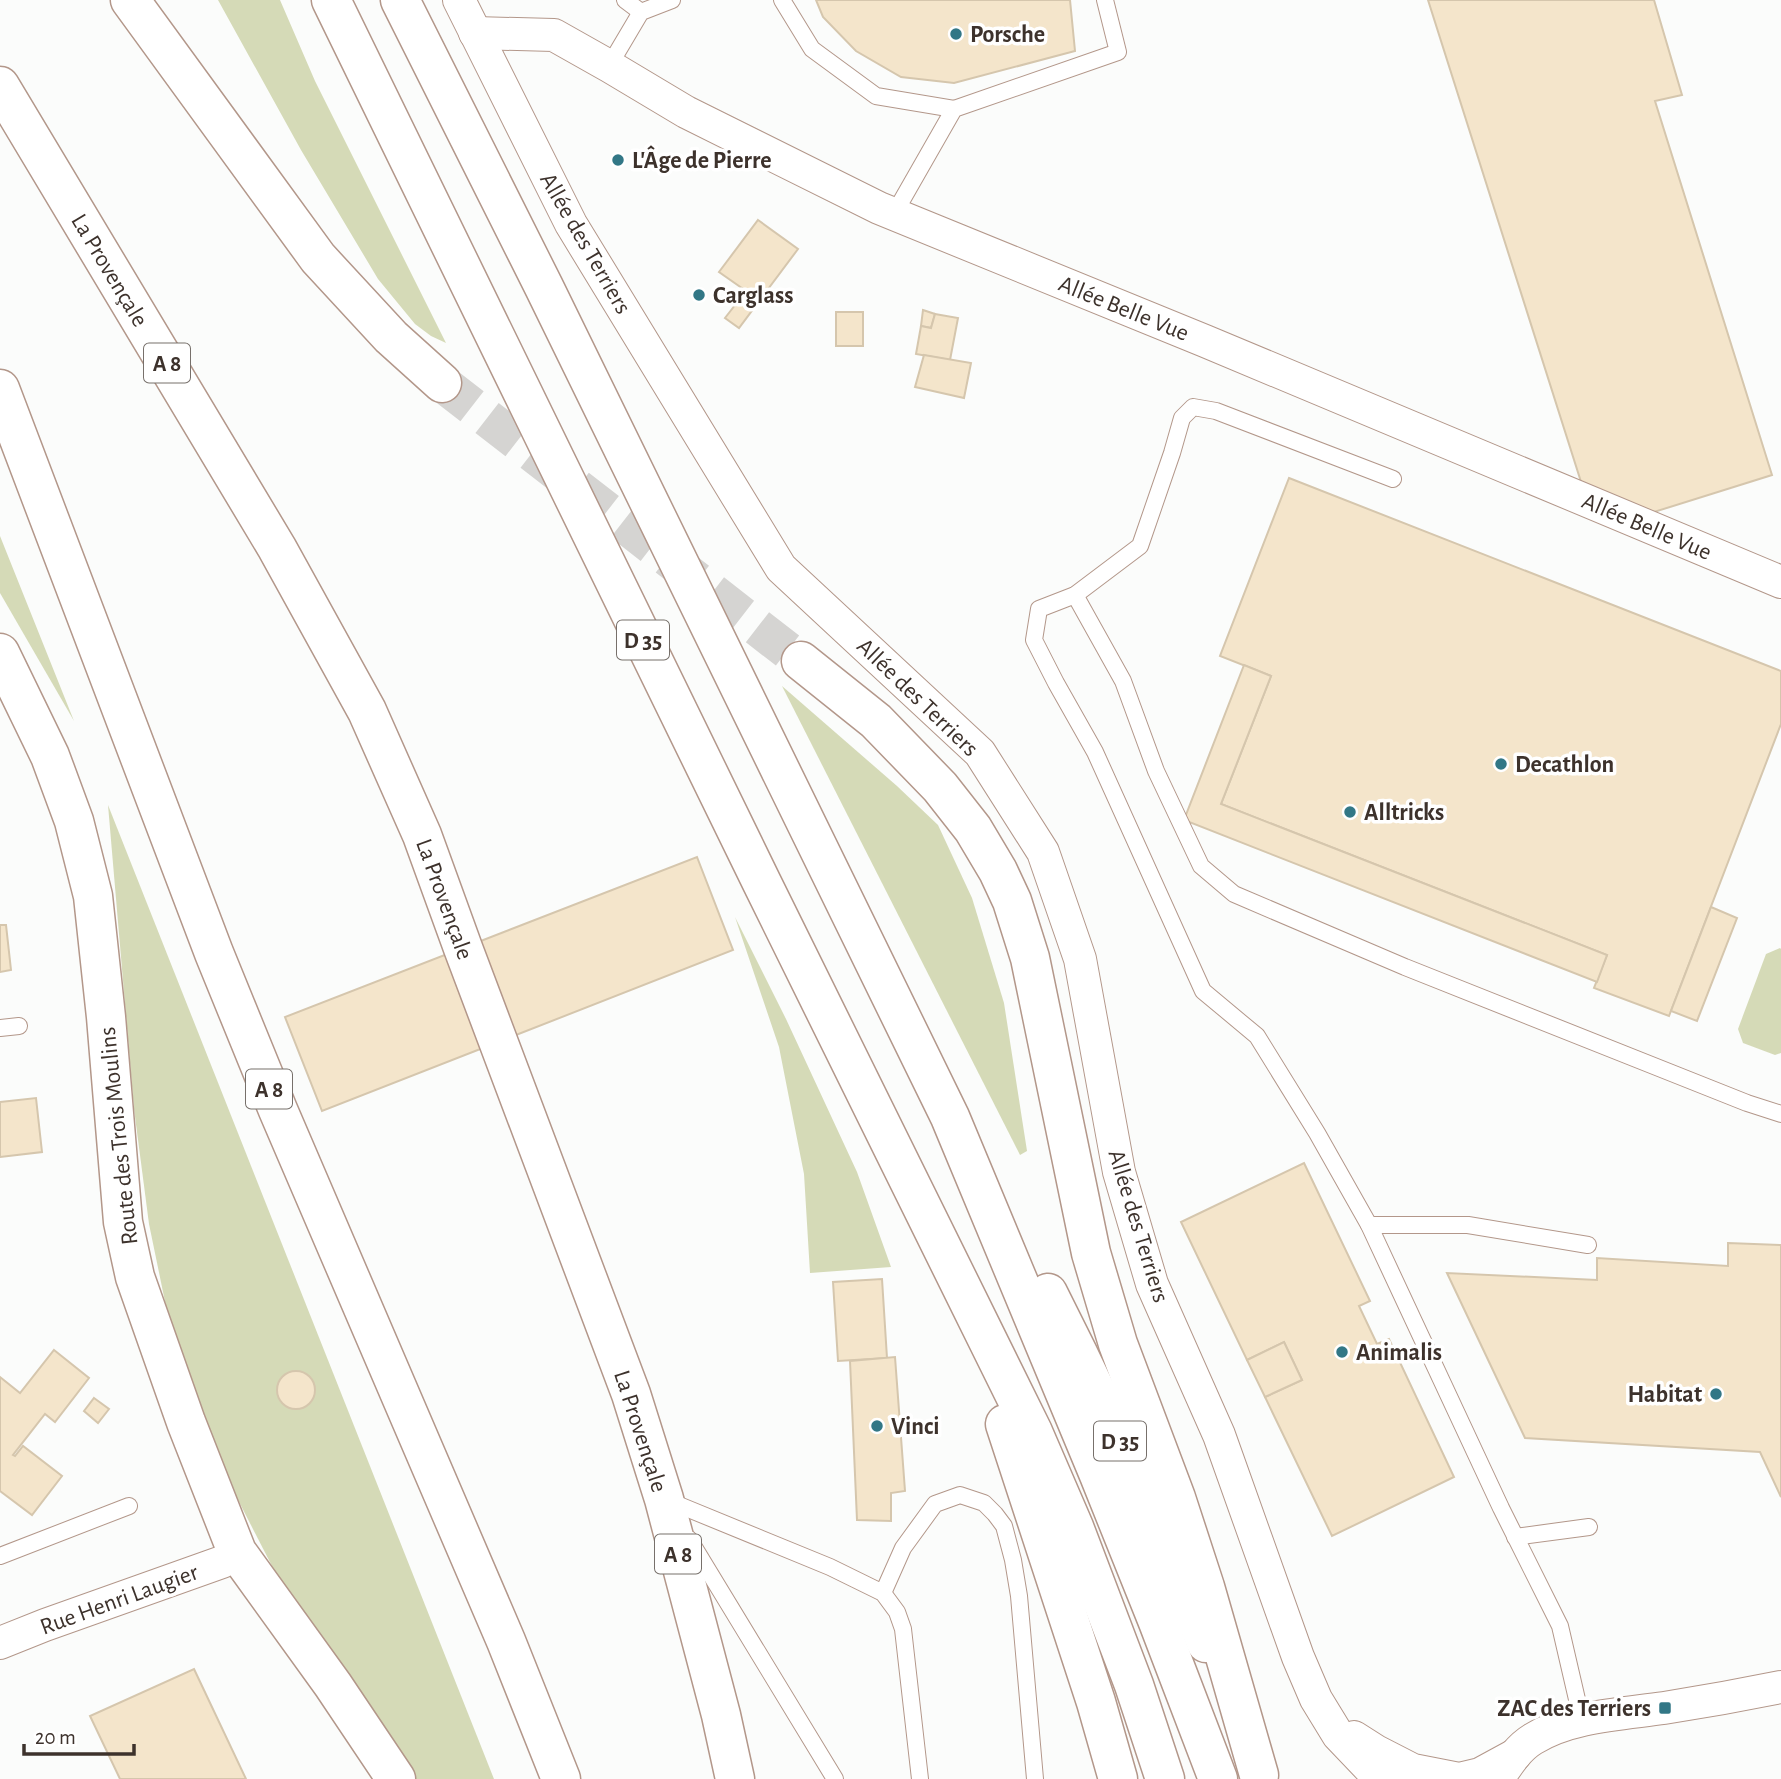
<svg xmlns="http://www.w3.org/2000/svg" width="1781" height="1779" font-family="'Alegreya Sans',sans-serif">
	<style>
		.green { fill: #d5dab7 }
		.building { fill: #f4e5cb; stroke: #d5c6ad; stroke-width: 2 }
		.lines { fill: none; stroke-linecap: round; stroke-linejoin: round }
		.highway-tunnel { stroke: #d5d4d2; stroke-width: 38; stroke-dasharray: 38 19; stroke-linecap: butt }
		.lane-casing { stroke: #b3978a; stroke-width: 18 }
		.street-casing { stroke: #b3978a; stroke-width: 34 }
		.secondary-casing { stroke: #b3978a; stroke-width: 41 }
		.primary-casing { stroke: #b3978a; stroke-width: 41 }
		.highway-casing { stroke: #b3978a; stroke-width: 41 }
		.lane { stroke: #fff; stroke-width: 16 }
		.street { stroke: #fff; stroke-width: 32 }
		.secondary { stroke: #fff; stroke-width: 38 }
		.primary { stroke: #fff; stroke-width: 38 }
		.highway { stroke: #fff; stroke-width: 38 }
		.poi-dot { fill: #327786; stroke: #fff; stroke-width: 2.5 }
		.labels { text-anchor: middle; stroke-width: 7; stroke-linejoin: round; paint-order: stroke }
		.shield { fill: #fff; stroke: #77706b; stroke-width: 2 }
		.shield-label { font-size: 23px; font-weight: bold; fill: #3d322c }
		.poi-label { font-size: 24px; font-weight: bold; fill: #3d322c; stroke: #fff; text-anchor: start }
		.street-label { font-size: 24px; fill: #3d322c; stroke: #fff }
	</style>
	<rect width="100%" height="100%" fill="#fbfcfb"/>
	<g class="green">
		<path d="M218 0H280L315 81 446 343 431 336 415 324 378 279 301 150Z"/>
		<path d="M0 536 74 721 0 593Z"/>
		<path d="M782 686 897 786 938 825 972 898 1004 1003 1027 1151 1020 1155Z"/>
		<path d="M108 805 494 1779H415L274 1570 214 1453 169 1321 149 1224 134 1109Z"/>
		<path d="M735 917 786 1019 857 1172 891 1267 810 1273 804 1174 779 1047Z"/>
		<path d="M1780 948 1781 949V1053L1775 1055 1743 1043 1738 1029 1766 954Z"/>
	</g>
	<g class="building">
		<path d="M816 0H1070L1075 51 954 83 901 77 856 51 823 17Z"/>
		<path d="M1428 0H1654L1682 95 1655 101 1772 475 1654 512 1582 485Z"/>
		<path d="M758 220 798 249 739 328 725 318 746 291 719 272Z"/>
		<path d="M923 310 935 314 931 328 921 326Z"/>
		<rect x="836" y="312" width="27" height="34"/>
		<path d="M935 314 958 318 950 360 916 354 921 326 931 328Z"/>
		<path d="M924 355 971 363 964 398 915 387Z"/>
		<path d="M1289 478 1781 671V724L1669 1016 1594 988 1607 955 1221 804 1271 676 1220 656Z"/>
		<path d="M1244 665 1271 676 1221 804 1607 955 1597 982 1184 820Z"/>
		<path d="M697 857 733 950 322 1111 285 1017Z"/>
		<path d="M1711 907 1737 918 1697 1021 1671 1011Z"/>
		<path d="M0 925H6L11 970 0 972Z"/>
		<path d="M36 1098 42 1152 0 1157V1102Z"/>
		<path d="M1304 1163 1370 1301 1359 1306 1377 1344 1389 1339 1454 1477 1332 1536 1265 1397 1302 1380 1284 1342 1247 1360 1181 1222Z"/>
		<path d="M1728 1243 1781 1245V1497L1760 1452 1525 1438 1447 1273 1597 1280V1258L1728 1266Z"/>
		<path d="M882 1279 887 1358 838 1361 833 1282Z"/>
		<path d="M1284 1342 1302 1380 1265 1397 1247 1360Z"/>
		<path d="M54 1350 89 1378 55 1422 45 1414 13 1455 15 1456 23 1446 62 1476 32 1515 0 1491V1377L20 1393Z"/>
		<path d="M895 1357 905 1491 891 1493V1521L857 1520 850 1361Z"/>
		<circle cx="296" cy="1390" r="19"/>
		<path d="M94 1398 109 1409 98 1423 84 1411Z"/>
		<path d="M194 1669 246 1779H120L90 1716Z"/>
	</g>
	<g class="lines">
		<path class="highway-tunnel" d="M442 383 801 661"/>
		<defs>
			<g id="lane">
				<path d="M625 0 641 12"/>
				<path d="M782 0 812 49 876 96 954 109"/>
				<path d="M609 66 641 12 672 0"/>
				<path d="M894 214 954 109 1118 52 1105 0"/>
				<path d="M1393 479 1216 411 1193 407 1182 418 1172 453 1140 546 1075 595 1039 609 1034 640 1056 683 1095 752 1203 991 1257 1036 1317 1133 1369 1225 1501 1508 1560 1626 1582 1721"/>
				<path d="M1075 595 1123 681 1156 771 1201 866 1234 894 1405 967 1747 1103 1781 1114"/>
				<path d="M0 1028 19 1026"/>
				<path d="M1369 1225H1468L1588 1245"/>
				<path d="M669 1501 830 1567 883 1593 897 1612 903 1629 920 1779"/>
				<path d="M1515 1537 1589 1527"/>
				<path d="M689 1539 835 1779"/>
				<path d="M0 1556 129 1506"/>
				<path d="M883 1593 903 1548 935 1504 960 1495 984 1503 995 1514 1004 1526 1013 1560 1019 1596 1035 1779"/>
			</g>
			<g id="street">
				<path d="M459 0 571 224 781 568 980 753 1043 852 1080 959 1119 1172 1152 1284 1219 1435 1298 1657 1316 1699 1338 1735 1380 1779"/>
				<path d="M475 33 554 35 609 66 686 112 879 208 1205 341 1781 582"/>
				<path d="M0 1643 45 1625 222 1562 237 1552"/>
				<path d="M1354 1737 1376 1751 1413 1770 1459 1779 1480 1774 1515 1755"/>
				<path d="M1498 1779C1508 1764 1518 1748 1533 1739 1570 1716 1622 1714 1664 1708 1703 1702 1742 1695 1781 1687"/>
			</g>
			<path id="secondary" d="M0 653 50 756 74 821 93 896 106 1017 123 1222 135 1277 186 1422 237 1552 333 1685 396 1779"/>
			<g id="primary">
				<path d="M331 0 762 883 1033 1432 1074 1527 1134 1685 1165 1779"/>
				<path d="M400 0 544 287 950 1117 1099 1475 1158 1622 1218 1779"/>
				<path d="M1048 1293C1106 1407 1159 1524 1206 1643"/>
				<path d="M1005 1424 1096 1702 1118 1779"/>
			</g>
			<g id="highway">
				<path d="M130 0 318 258 391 337 442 383"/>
				<path d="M0 86 277 548 367 711 422 835 463 948 631 1394 664 1499 721 1715 735 1779"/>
				<path d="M0 389 214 953 278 1110 506 1641 561 1779"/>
				<path d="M801 661 876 721 940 787 973 829 998 871 1012 901 1030 958 1091 1253 1118 1344 1176 1498 1205 1587 1259 1775"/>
			</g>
		</defs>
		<use href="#lane" class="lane-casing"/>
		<use href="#street" class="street-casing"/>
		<use href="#secondary" class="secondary-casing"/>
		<use href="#primary" class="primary-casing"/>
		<use href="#highway" class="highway-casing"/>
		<use href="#lane" class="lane"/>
		<use href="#street" class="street"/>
		<use href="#secondary" class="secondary"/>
		<use href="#primary" class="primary"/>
		<use href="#highway" class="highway"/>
	</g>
	<g class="poi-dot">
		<circle cx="956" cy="34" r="7"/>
		<circle cx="618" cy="160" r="7"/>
		<circle cx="699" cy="295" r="7"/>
		<circle cx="1501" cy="764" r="7"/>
		<circle cx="1350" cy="812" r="7"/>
		<circle cx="1342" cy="1352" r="7"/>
		<circle cx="1716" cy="1394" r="7"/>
		<circle cx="877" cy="1426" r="7"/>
		<rect x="1658" y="1701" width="14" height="14" rx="3.5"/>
	</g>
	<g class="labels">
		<g class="shield">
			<rect x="144" y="343.5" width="46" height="39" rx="5"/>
			<rect x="617" y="620.5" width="52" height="39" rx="5"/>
			<rect x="246" y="1069.5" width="46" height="39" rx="5"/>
			<rect x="1094" y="1421.5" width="52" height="39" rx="5"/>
			<rect x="655" y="1534.5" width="46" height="39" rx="5"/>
		</g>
		<g class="shield-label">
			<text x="167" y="371">A 8</text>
			<text x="643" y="648">D 35</text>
			<text x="269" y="1097">A 8</text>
			<text x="1120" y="1449">D 35</text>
			<text x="678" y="1562">A 8</text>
		</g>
		<g class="poi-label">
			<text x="970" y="42">Porsche</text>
			<text x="632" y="168">L'Âge de Pierre</text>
			<text x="713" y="303">Carglass</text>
			<text x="1515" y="772">Decathlon</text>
			<text x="1364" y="820">Alltricks</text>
			<text x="1356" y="1360">Animalis</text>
			<text x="1702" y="1402" text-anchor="end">Habitat</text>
			<text x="891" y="1434">Vinci</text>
			<text x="1651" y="1716" text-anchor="end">ZAC des Terriers</text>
		</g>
		<g class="street-label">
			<text transform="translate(586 243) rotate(60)" y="8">Allée des Terriers</text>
			<text transform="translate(110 270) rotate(59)" y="8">La Provençale</text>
			<text transform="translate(1124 308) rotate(22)" y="8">Allée Belle Vue</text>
			<text transform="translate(1647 526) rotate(23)" y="8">Allée Belle Vue</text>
			<text transform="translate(918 697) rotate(44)" y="8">Allée des Terriers</text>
			<text transform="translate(445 899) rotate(70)" y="8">La Provençale</text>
			<text transform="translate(118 1136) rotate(-96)" y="8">Route des Trois Moulins</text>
			<text transform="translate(1139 1226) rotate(73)" y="8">Allée des Terriers</text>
			<text transform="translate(641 1431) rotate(72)" y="8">La Provençale</text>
			<text transform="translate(119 1599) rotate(-20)" y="8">Rue Henri Laugier</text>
		</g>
	</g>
	<path d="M24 1744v10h110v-10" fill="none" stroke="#3d322c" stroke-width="3.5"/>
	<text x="35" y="1744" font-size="21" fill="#3d322c" stroke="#ffffff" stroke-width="5" paint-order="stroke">20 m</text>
</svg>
